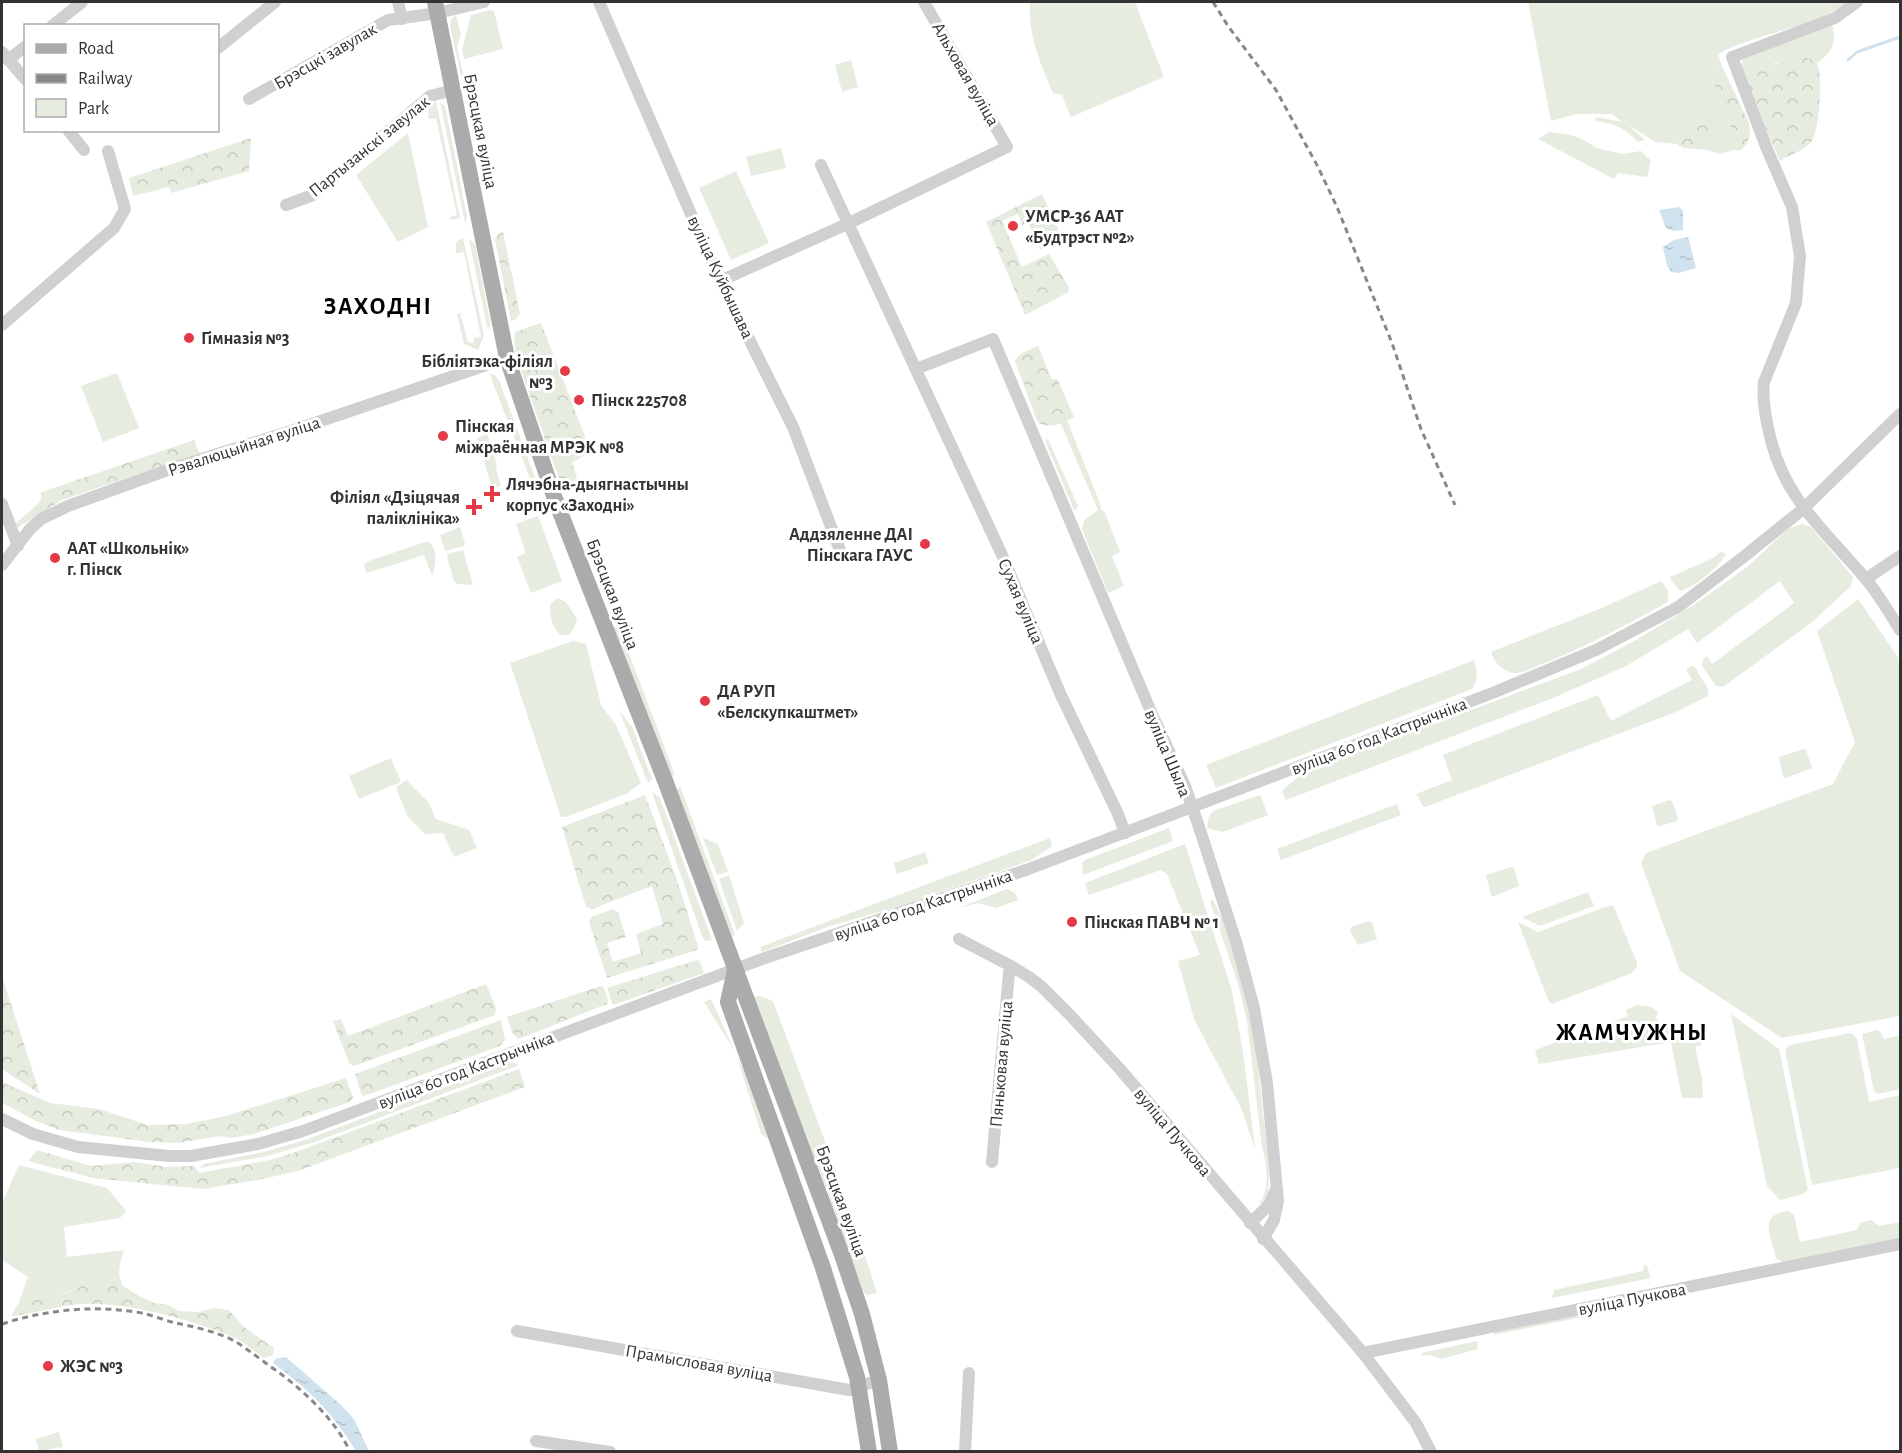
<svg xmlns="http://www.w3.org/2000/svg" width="1902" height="1453" font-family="'Alegreya Sans',sans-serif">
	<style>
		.green { fill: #e6ecdf }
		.forest { fill: url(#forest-crowns) }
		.water { fill: url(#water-ripples) }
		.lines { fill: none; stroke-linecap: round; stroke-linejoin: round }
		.stream { stroke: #cfe2ee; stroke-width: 3 }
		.minor { stroke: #d0d0d0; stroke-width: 12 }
		.major { stroke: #ababab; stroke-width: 16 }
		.rail { stroke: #888; stroke-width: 3; stroke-dasharray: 6 4.5; stroke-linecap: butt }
		.poi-dot { fill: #e63946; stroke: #fff; stroke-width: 2 }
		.labels { text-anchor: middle; stroke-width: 6; stroke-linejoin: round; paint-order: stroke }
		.street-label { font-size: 18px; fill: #333; stroke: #fff }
		.poi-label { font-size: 18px; font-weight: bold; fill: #333; stroke: #fff; text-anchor: start }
		.district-label { font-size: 24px; font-weight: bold; letter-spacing: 1.5px; fill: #000; stroke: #fff }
	</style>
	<defs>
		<pattern id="forest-crowns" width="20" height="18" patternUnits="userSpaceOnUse" patternTransform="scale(1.5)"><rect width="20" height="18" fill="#e6ecdf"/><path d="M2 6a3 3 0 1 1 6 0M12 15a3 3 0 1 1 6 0" fill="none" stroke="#c6cbc0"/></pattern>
		<pattern id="water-ripples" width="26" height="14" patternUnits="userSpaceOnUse" patternTransform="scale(1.5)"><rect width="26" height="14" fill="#cfe2ee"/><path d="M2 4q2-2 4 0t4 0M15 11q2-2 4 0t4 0" fill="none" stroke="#b2c2cd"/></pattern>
	</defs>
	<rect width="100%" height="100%" fill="#fff"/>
	<g class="green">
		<path d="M1030 2H1135L1164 77 1071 117 1062 95 1053 93C1040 63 1028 35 1030 2Z"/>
		<path d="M1528 2H1848C1811 29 1759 32 1718 54L1721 64 1713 68 1710 74 1734 135V150L1720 154 1707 150 1710 137 1680 136 1677 144 1656 142 1628 125 1645 140 1638 142C1625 128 1614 123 1595 121L1596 117 1623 122 1611 114H1576L1551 121Z"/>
		<path d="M490 10 494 11 503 49 464 59 462 50 471 15Z"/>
		<path d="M456 15 461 35 457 47 477 136 475 137 450 27 451 19Z"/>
		<path d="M1832 25C1838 42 1831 53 1817 63L1810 58 1777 62 1763 70 1749 72 1744 78 1740 69 1743 59Z"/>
		<path d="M851 60 858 87 842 92 835 65Z"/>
		<path d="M436 101 460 218 450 220V217L457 215 436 118 429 119 428 109Z"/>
		<path d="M440 102 445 106 467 217 465 223Z"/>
		<path d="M1549 132 1571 135 1584 140 1596 148 1623 154 1641 151 1651 161 1647 177 1618 173 1614 179 1538 139Z"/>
		<path d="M408 133 428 227 398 242 356 175Z"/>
		<path d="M781 148 786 168 751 176 746 157Z"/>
		<path d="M736 171 769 243 731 260 699 188Z"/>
		<path d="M463 238 484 335 478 350 464 344 457 314 460 313 468 342 473 343 474 338 481 337 464 252 456 253V243L458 240Z"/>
		<path d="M469 239 475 244 491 327H487Z"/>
		<path d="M117 373 139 428 103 442 81 386Z"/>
		<path d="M489 373 495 375 499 380 538 486 537 496Z"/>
		<path d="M1067 420 1101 506 1100 508 1105 513 1120 552 1112 556 1124 586 1108 593 1082 529 1084 520 1098 510 1060 422Z"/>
		<path d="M487 434 497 465 496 469 501 486 492 488 477 438Z"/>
		<path d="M1048 439 1078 506 1076 510H1074L1046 443 1045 440Z"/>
		<path d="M538 516 562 581 531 593 517 557 526 553 516 524Z"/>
		<path d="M1802 524 1811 527 1853 577 1851 586 1811 623 1723 687 1716 686 1702 666 1703 659 1707 656 1712 664 1794 603 1780 581 1697 643 1688 629 1626 666 1553 698 1286 800 1282 791 1302 773 1581 669 1638 639 1695 604 1746 568 1789 528Z"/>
		<path d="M460 527 465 544 464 546 445 551 440 535Z"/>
		<path d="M428 541C439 551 436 564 432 576L424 555 367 573 364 566 366 562Z"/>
		<path d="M463 550 473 585 457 584 454 581 447 557 448 554Z"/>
		<path d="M1721 552 1726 554C1719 567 1694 588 1680 591L1670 579V577L1711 559Z"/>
		<path d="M1661 581 1668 591V602C1626 625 1584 648 1540 665 1532 668 1522 674 1513 673 1502 671 1494 662 1491 652L1604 607Z"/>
		<path d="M557 598 566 602 577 619 574 628 569 635H561C552 627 550 618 550 605Z"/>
		<path d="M1858 599 1900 660V1016L1782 1038 1680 971 1641 863 1646 853 1833 784 1855 742 1817 631Z"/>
		<path d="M611 625 620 630 675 775 671 776Z"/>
		<path d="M573 641 586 644 601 705 616 725 641 783 626 794 566 817H561L510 663Z"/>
		<path d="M1474 660C1477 672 1479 678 1472 689L1216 788 1206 765Z"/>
		<path d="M1692 666 1695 667 1708 689V696L1704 698 1671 714 1425 807 1423 806 1416 794 1452 780 1443 755 1598 695 1611 721 1692 680 1686 669Z"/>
		<path d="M619 710 632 727 652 779 648 783Z"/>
		<path d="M1804 749 1806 750 1812 768 1786 778 1783 777 1779 757Z"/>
		<path d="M391 758 401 782 359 799 349 776Z"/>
		<path d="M406 780 428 802 436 819 469 830 477 848 454 857 443 833 425 834 408 817 396 788Z"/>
		<path d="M680 786 734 932V936L732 937 677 790Z"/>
		<path d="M652 792 660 798 712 940 705 941 702 936Z"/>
		<path d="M1260 795 1268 815 1223 832 1207 828 1209 816 1213 811Z"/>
		<path d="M1669 800 1672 801 1678 818 1677 821 1660 826 1657 825 1652 806Z"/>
		<path d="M1397 804 1401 815 1281 860 1277 849Z"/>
		<path d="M1169 828 1173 841 1083 875 1082 863 1085 860Z"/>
		<path d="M703 838 718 844 728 872 717 875Z"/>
		<path d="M1050 838 1052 846 1032 860 897 907 830 926 762 952 760 947Z"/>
		<path d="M1185 844 1232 991 1243 1052 1255 1149 1242 1110 1194 1019 1178 961 1200 955 1167 874 1161 870 1089 895 1085 883Z"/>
		<path d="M925 852 929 863 897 874 894 863Z"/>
		<path d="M1511 867 1514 868 1519 886 1494 896 1491 895 1486 875Z"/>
		<path d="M729 875 744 923 737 931 719 879Z"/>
		<path d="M1007 889 1015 893 1018 900 996 908 978 903 958 908Z"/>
		<path d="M1588 892 1594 906 1540 926 1522 917Z"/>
		<path d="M1213 900C1247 963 1256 1043 1263 1113 1265 1133 1269 1153 1269 1173L1268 1192 1262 1205 1260 1203C1270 1189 1267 1163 1262 1147L1247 1021 1238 984 1210 901Z"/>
		<path d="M1611 905 1614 907 1637 963V967L1632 973 1552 1004 1549 1002 1518 922 1538 932Z"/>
		<path d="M1369 921 1372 923 1377 939 1358 945 1350 931 1351 927Z"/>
		<path d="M760 996 773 1001 846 1198 877 1293 867 1295 863 1291 832 1203 753 997Z"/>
		<path d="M711 999 747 1078 768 1139 761 1134 736 1053 704 1002Z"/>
		<path d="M1636 1005C1644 1006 1654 1005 1658 1013L1655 1018 1691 1043 1696 1037 1701 1040 1702 1045 1695 1047 1702 1079 1703 1098H1682L1671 1042 1539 1064 1535 1050 1628 1016 1626 1010Z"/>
		<path d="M1731 1014 1779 1049 1808 1190 1803 1194 1780 1200 1767 1186Z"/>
		<path d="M1876 1030 1880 1031 1884 1039 1898 1036 1900 1039V1089L1878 1094 1874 1091 1862 1034Z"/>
		<path d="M1851 1033 1857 1039 1869 1102 1900 1095V1168L1812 1185 1785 1050 1789 1045Z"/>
		<path d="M511 1062 519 1065 315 1142 267 1156 199 1168 204 1164 264 1152 308 1139Z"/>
		<path d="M19 1165 107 1188 126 1211 120 1218 64 1227 67 1257 124 1250C120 1263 116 1273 123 1286H107L96 1281 56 1296 19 1302 28 1277 2 1260V1203Z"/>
		<path d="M1789 1211 1794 1215 1800 1242 1857 1230 1860 1223 1871 1220 1879 1226 1900 1222V1239L1784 1263 1776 1258C1771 1235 1757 1214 1789 1211Z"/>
		<path d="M1644 1265 1647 1266 1651 1278 1552 1298 1554 1290 1643 1271Z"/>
		<path d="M1646 1301 1653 1303 1493 1335 1495 1332Z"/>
		<path d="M1477 1341 1478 1349 1441 1359 1430 1355 1422 1356V1353Z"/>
		<path d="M59 1432 63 1447 39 1451 36 1439Z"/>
	</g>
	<g class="forest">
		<path d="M1794 58C1801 58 1810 56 1816 62 1824 72 1819 131 1812 141 1806 150 1789 155 1780 161L1744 78 1749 72C1765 69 1778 62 1794 58Z"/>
		<path d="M1721 64 1749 123C1751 135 1750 142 1741 150H1734V135L1710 74 1713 68Z"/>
		<path d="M1703 120 1707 123 1710 137 1707 150 1684 148 1677 144 1680 136Z"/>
		<path d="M251 138 249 171 171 193 169 187 133 196 129 178Z"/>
		<path d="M1042 194 1062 238 1061 240 1040 250 1028 223 1022 225 1018 214 1002 221 1022 267 1049 254 1069 288 1067 293 1025 315 986 222Z"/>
		<path d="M503 232 520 314 515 320 511 321 495 239 499 233Z"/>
		<path d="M541 323 591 452 572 462 580 487 568 490 561 485 516 356 514 337 515 332Z"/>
		<path d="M1038 346 1052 380 1057 378 1074 417C1063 423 1047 431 1037 421L1015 361C1019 352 1030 350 1038 346Z"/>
		<path d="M194 440 199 453 62 500 17 528 13 526 40 502 42 492Z"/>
		<path d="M645 795 676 877 698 946 697 950 607 978 589 922 591 917 613 909 618 912 626 937 607 943 613 962 641 953 636 934 663 924 652 886 592 909 586 907 562 827Z"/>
		<path d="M697 960 700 962 704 973 613 1005 607 988Z"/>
		<path d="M2 976 40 1094 2 1069Z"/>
		<path d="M486 984 496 1008 495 1015 354 1066 349 1063 333 1021 341 1019 348 1036Z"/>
		<path d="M601 986 604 988 608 1000 607 1004 521 1038 518 1039 512 1032 507 1017Z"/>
		<path d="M501 1020 505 1040 500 1046 367 1095 363 1096 361 1093 355 1074Z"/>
		<path d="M519 1069 525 1087 298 1171 258 1180 203 1189 93 1178 31 1162 29 1160 37 1150 91 1166 135 1162 166 1167 194 1166 200 1173 270 1160 296 1152Z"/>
		<path d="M346 1078 353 1097 352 1100 347 1103 254 1134 232 1138 220 1136 177 1143 150 1142 59 1130 36 1121 2 1103V1082L50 1103 99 1109 148 1125 187 1124 226 1116Z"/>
		<path d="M86 1281H96L107 1286H123L141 1297 154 1303 168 1305 178 1311 199 1312 213 1308 229 1310 244 1327 274 1348 273 1355 264 1358C254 1351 244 1342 233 1337 193 1320 124 1301 80 1304 57 1306 34 1314 11 1316L19 1302C41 1297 69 1298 86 1281Z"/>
	</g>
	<g class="water">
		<path d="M1679 207 1683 211V230L1673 231 1666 228 1659 210Z"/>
		<path d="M1688 237 1696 268 1679 273 1671 272 1667 266 1663 247 1674 240Z"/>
		<path d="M286 1357 341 1405 354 1419 369 1451H356C333 1413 308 1389 273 1363L275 1359Z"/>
	</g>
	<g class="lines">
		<path class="stream" d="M1848 60 1857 52 1900 37"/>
		<g class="minor">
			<path d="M398 2 402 19"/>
			<path d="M599 2 720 281 793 427 841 553"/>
			<path d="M1857 2 1835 18 1732 57 1767 149 1792 207 1800 256 1796 303 1764 382C1762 399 1765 415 1769 432 1783 498 1823 528 1864 577 1878 593 1889 612 1900 630"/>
			<path d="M52 26 82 2"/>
			<path d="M218 48 275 2"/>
			<path d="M2 52 26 80"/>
			<path d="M8 60 26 46"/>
			<path d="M249 99 388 20 438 13 484 2"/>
			<path d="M68 130 84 150"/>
			<path d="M821 165 1002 555 1060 693 1118 814 1125 833"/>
			<path d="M286 205 313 195 430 96 453 90"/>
			<path d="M720 281 847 224 1007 147 924 2"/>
			<path d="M2 325 114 228 125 209 108 151"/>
			<path d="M916 369 993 339 1152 714 1185 786 1202 836 1237 945 1254 1008 1267 1083 1278 1201 1274 1220 1263 1239"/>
			<path d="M2 504 18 546"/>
			<path d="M2 565 30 529 41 519 68 506 176 467 300 428 507 358"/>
			<path d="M1866 579 1900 556"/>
			<path d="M959 939 1011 966 1029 977 1042 987 1068 1013 1119 1068 1363 1353 1900 1244"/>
			<path d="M2 1119 33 1134 78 1147 169 1156H191L258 1144 303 1131 762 959 1026 870 1495 692 1596 650 1678 607 1746 555 1803 509 1900 414"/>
			<path d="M992 1162 1009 973 1011 966"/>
			<path d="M1250 1223 1269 1205 1275 1191"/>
			<path d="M517 1331 849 1390 879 1380"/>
			<path d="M1363 1353 1416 1423 1431 1452"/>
			<path d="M536 1441 610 1452"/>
			<path d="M965 1452 969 1373"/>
		</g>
		<g class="major">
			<path d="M435 2 507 358 555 499 666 783 842 1255 862 1314 879 1380 890 1452"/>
			<path d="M735 970 728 1002 823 1268 857 1377 869 1452"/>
		</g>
		<g class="rail">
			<path d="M1213 2 1228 26 1276 90 1318 167 1337 207 1392 343 1421 429 1455 505"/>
			<path d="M2 1324C45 1310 91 1305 136 1312 150 1314 163 1320 176 1323 195 1327 219 1332 236 1342 252 1352 266 1364 281 1374 306 1393 337 1422 350 1452"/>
		</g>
	</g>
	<g class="poi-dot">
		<circle cx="1013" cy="226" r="6"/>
		<circle cx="189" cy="338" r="6"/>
		<circle cx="565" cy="371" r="6"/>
		<circle cx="579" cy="400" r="6"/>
		<circle cx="443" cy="436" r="6"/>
		<path d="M489 485h6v6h6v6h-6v6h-6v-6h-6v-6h6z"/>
		<path d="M471 498h6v6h6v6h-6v6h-6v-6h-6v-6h6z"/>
		<circle cx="925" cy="544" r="6"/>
		<circle cx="55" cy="558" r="6"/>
		<circle cx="705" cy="701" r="6"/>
		<circle cx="1072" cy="922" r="6"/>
		<circle cx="48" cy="1366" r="6"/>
	</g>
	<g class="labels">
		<g class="street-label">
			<text transform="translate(325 56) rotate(-30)" y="6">Брэсцкі завулак</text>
			<text transform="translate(966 74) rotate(60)" y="6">Альховая вуліца</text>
			<text transform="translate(481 131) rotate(79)" y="6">Брэсцкая вуліца</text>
			<text transform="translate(369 146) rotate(-39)" y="6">Партызанскі завулак</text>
			<text transform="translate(721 277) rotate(65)" y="6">вуліца Куйбышава</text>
			<text transform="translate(244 446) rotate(-18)" y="6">Рэвалюцыйная вуліца</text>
			<text transform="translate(613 594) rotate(69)" y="6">Брэсцкая вуліца</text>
			<text transform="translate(1021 601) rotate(67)" y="6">Сухая вуліца</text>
			<text transform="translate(1379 736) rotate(-21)" y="6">вуліца 60 год Кастрычніка</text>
			<text transform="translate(1168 753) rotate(67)" y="6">вуліца Шыла</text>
			<text transform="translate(923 905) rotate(-19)" y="6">вуліца 60 год Кастрычніка</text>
			<text transform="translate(1001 1064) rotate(-85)" y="6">Пяньковая вуліца</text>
			<text transform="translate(466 1070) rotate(-21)" y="6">вуліца 60 год Кастрычніка</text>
			<text transform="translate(1173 1132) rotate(50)" y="6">вуліца Пучкова</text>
			<text transform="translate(842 1201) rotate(70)" y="6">Брэсцкая вуліца</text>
			<text transform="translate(1632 1299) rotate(-11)" y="6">вуліца Пучкова</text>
			<text transform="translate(699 1363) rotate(10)" y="6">Прамысловая вуліца</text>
		</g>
		<g class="poi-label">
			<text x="1025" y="222">УМСР-36 ААТ<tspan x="1025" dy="21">«Будтрэст №2»</tspan></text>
			<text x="201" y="344">Гімназія №3</text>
			<text x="553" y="367" text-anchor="end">Бібліятэка-філіял<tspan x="553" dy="21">№3</tspan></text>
			<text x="591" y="406">Пінск 225708</text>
			<text x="455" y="432">Пінская<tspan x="455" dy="21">міжраённая МРЭК №8</tspan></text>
			<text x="506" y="490">Лячэбна-дыягнастычны<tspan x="506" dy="21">корпус «Заходні»</tspan></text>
			<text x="460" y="503" text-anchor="end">Філіял «Дзіцячая<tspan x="460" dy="21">паліклініка»</tspan></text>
			<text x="913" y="540" text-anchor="end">Аддзяленне ДАІ<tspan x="913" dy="21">Пінскага ГАУС</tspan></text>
			<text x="67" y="554">ААТ «Школьнік»<tspan x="67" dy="21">г. Пінск</tspan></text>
			<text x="717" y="697">ДА РУП<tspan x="717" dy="21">«Белскупкаштмет»</tspan></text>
			<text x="1084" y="928">Пінская ПАВЧ № 1</text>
			<text x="60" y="1372">ЖЭС №3</text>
		</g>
		<g class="district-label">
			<text x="378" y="314">ЗАХОДНІ</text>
			<text x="1632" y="1040">ЖАМЧУЖНЫ</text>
		</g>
	</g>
	<rect width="1902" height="1453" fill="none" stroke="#333333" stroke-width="6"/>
	<rect x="24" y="24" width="195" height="108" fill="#ffffff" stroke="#adadad" stroke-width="1.5"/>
	<rect x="36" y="44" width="30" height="9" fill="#ababab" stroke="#adadad" stroke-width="1.5"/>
	<text x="78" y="54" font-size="18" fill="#333333">Road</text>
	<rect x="36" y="74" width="30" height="9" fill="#888888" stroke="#adadad" stroke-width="1.5"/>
	<text x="78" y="84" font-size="18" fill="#333333">Railway</text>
	<rect x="36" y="99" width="30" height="18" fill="#e6ecdf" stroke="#adadad" stroke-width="1.5"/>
	<text x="78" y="114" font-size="18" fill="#333333">Park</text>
</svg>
